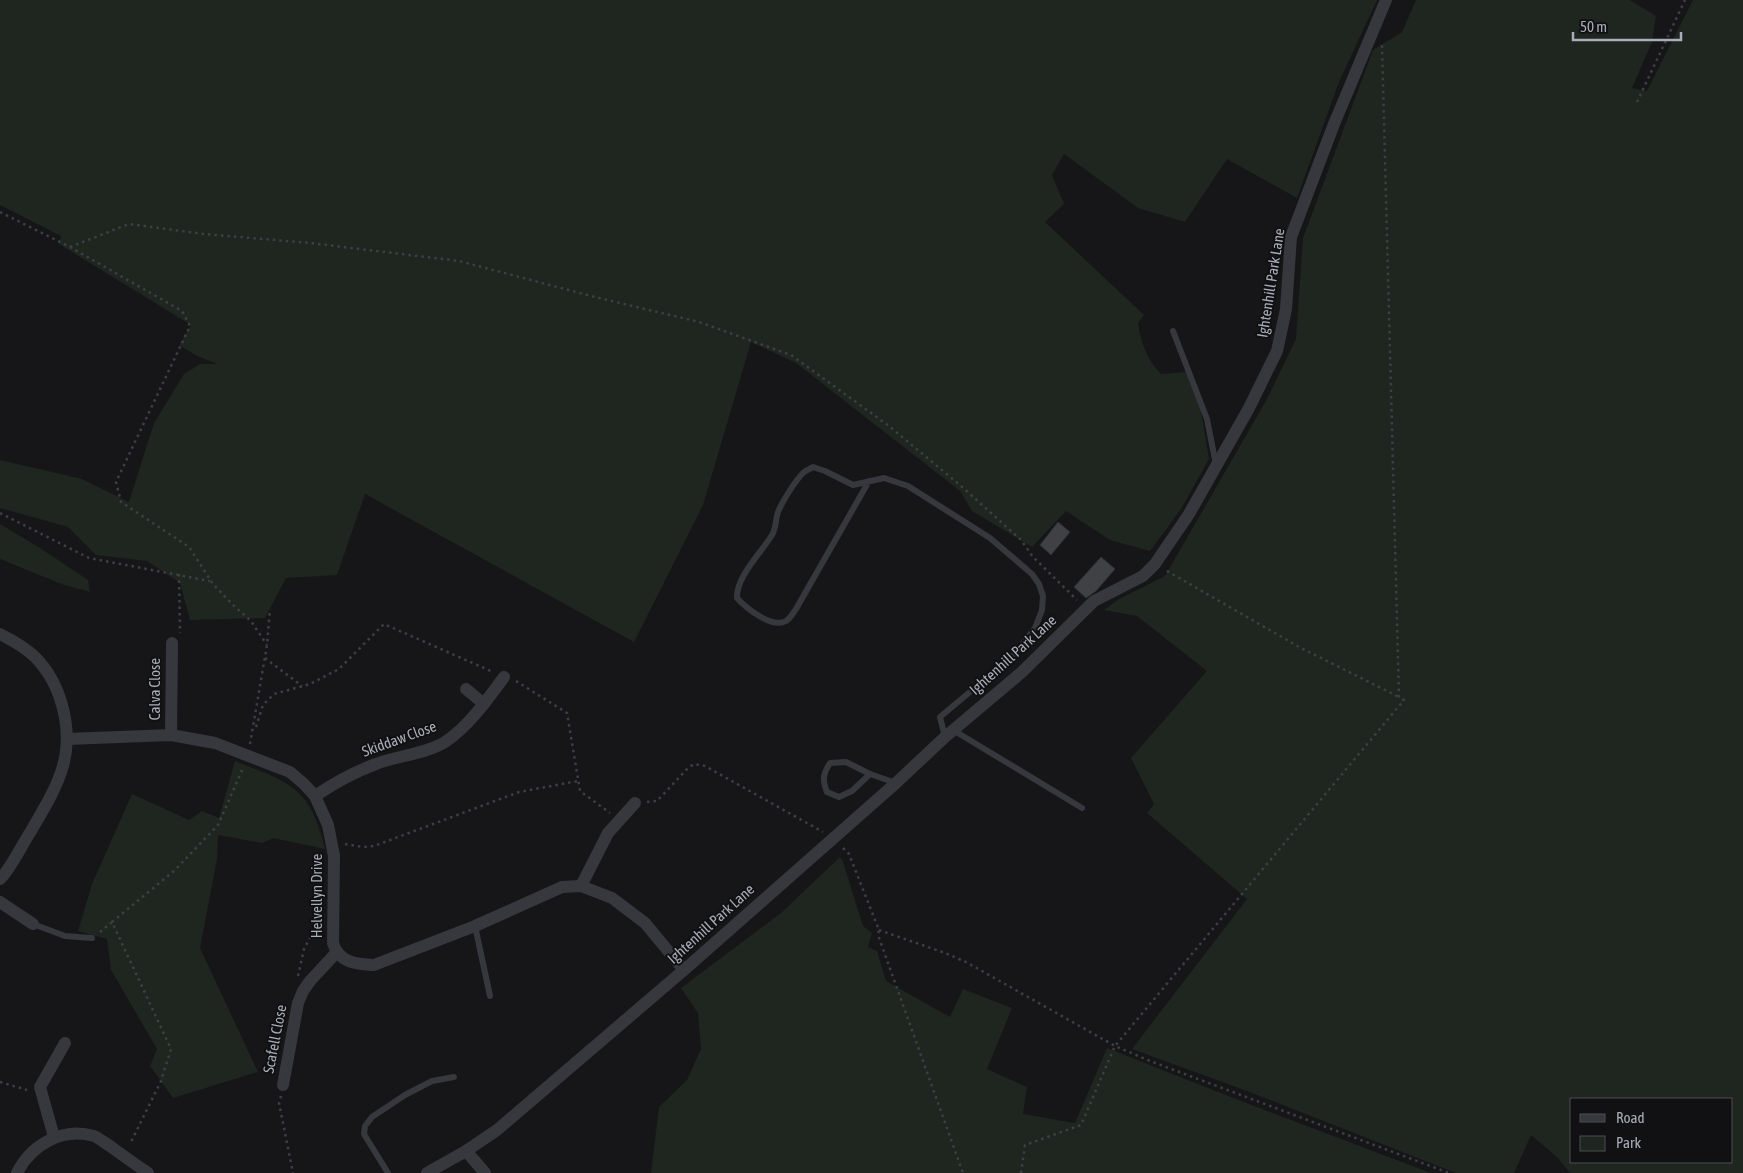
<svg xmlns="http://www.w3.org/2000/svg" width="1743" height="1173" font-family="'Asap Condensed',sans-serif">
	<style>
		.green { fill: #1e261f; fill-rule: evenodd }
		.building { fill: #404145; stroke: #303034 }
		.lines { fill: none; stroke-linecap: round; stroke-linejoin: round }
		.path { stroke: #3d3f44; stroke-width: 2.5; stroke-dasharray: 2.5 4; stroke-linecap: butt }
		.service { stroke: #37383d; stroke-width: 6 }
		.minor { stroke: #37383d; stroke-width: 12 }
		.labels { text-anchor: middle; stroke-width: 4; stroke-linejoin: round; paint-order: stroke }
		.street-label { font-size: 15px; fill: #a8adb8; stroke: #111113 }
	</style>
	<rect width="100%" height="100%" fill="#161618"/>
	<g class="green">
		<path d="M0 0H1377L1339 82 1297 198 1227 159 1185 222 1138 208 1064 154 1052 175 1064 204 1045 222 1144 315 1138 323C1141 343 1147 360 1161 374L1186 372 1200 405 1209 459 1181 509 1150 551 1110 540 1066 511 1032 547 972 511 960 491 796 363 751 342 703 505 634 642 365 494 337 575 286 578 265 618 190 620 180 583 147 561 96 555 68 527 0 508V460L82 479 129 502 154 423 184 374 200 364H218L197 356 179 345 191 325 59 244 61 236 0 205Z"/>
		<path d="M1416 0H1630L1656 16 1652 42 1632 88 1647 91 1693 0H1743V1173H1570L1558 1158 1531 1135 1514 1173H1456L1247 1091 1132 1049 1247 899 1147 813 1154 804 1131 758 1207 671 1137 616 1104 610 1119 599 1165 576 1267 399 1296 339 1303 238 1373 50 1402 32ZM1732 1099V1162H1572V1099Z"/>
		<path d="M0 524 40 548 88 580 90 592 64 585 0 559Z"/>
		<path d="M235 761C289 783 310 785 325 849L273 838 262 843 218 835 217 859 200 948 258 1072 173 1098 150 1066 157 1049 111 970 107 939 78 931 92 884 132 794 189 820 202 811 219 818Z"/>
		<path d="M839 858 842 859 863 926 872 933 868 947 877 951 886 981 950 1017 963 989 1012 1008 987 1069 1027 1087 1023 1114 1075 1123 1107 1048 1241 1101 1431 1173H651L659 1107 687 1080 701 1049 698 1013 681 988 781 913Z"/>
	</g>
	<g class="building">
		<path d="M1058 522 1070 532 1051 555 1040 545Z"/>
		<path d="M1101 557 1115 569 1096 591 1086 598 1074 587Z"/>
	</g>
	<g class="lines">
		<g class="path">
			<path d="M1637 102 1685 0"/>
			<path d="M0 212 70 247 182 311 190 326 116 482 121 502 189 547 213 584 232 604 251 621 267 645"/>
			<path d="M70 247 129 224 204 234 310 243 459 261 595 297 699 322 791 355 889 426 961 486 1021 540 1033 557 1077 600"/>
			<path d="M0 513 89 558 210 581"/>
			<path d="M1167 571 1301 648 1399 697"/>
			<path d="M179 574 180 633"/>
			<path d="M265 658 302 686"/>
			<path d="M516 681 567 713 580 791 610 813"/>
			<path d="M256 727 263 705 274 694 310 684 339 669 384 624 493 672"/>
			<path d="M250 744 267 645 270 609"/>
			<path d="M647 802 657 801 688 768 694 764 705 766 823 832"/>
			<path d="M345 844 363 847 374 846 519 792 578 781"/>
			<path d="M843 848 849 854 879 930 878 935 963 1173"/>
			<path d="M112 922 174 871 218 825 243 768"/>
			<path d="M879 930 945 953 966 962 1115 1046 1150 1061 1449 1173"/>
			<path d="M100 932 112 922 171 1049 161 1081 130 1144"/>
			<path d="M298 976 304 949 319 921"/>
			<path d="M0 1082 27 1090"/>
			<path d="M281 1096 279 1103 293 1173"/>
			<path d="M1021 1173 1025 1145 1081 1125 1115 1046 1404 700 1399 698 1382 45"/>
		</g>
		<g class="service">
			<path d="M1173 331 1207 419 1216 465"/>
			<path d="M869 481 796 609C793 613 790 619 786 621 772 629 746 608 737 598 736 577 761 553 772 535 777 526 775 520 778 512 782 502 795 481 803 473 806 470 810 469 813 467L825 471 853 485 884 478 908 486 990 538 1032 574 1039 584 1043 596 1042 610 1035 628 1014 655 940 717 945 737"/>
			<path d="M953 730 1082 808"/>
			<path d="M870 774 852 791 839 797 827 792C822 780 823 774 830 763L846 762 870 774 896 783"/>
			<path d="M33 924 65 936 92 938"/>
			<path d="M475 926 490 996"/>
			<path d="M388 1173 364 1134 365 1126 372 1117 405 1095 432 1081 454 1077"/>
		</g>
		<g class="minor">
			<path d="M0 634C12 640 25 647 35 657 62 684 73 730 63 766 56 790 43 810 31 831 23 843 10 870 0 879"/>
			<path d="M466 689 484 704"/>
			<path d="M171 735 172 643"/>
			<path d="M67 739 171 735 215 743 290 772 304 784 315 796 328 825 334 856 333 943C339 963 356 964 374 965L475 926 562 887 581 886 612 898 645 923 684 970"/>
			<path d="M315 796C334 783 354 772 376 764 396 756 426 754 445 742 468 727 488 699 504 677"/>
			<path d="M581 886 608 833 635 803"/>
			<path d="M0 902 33 924"/>
			<path d="M283 1085 298 1003 303 991 310 981 336 953"/>
			<path d="M54 1137 40 1087 65 1043"/>
			<path d="M466 1151 485 1173"/>
			<path d="M17 1173C31 1145 62 1127 94 1136 99 1138 105 1143 110 1146 122 1155 135 1164 148 1173"/>
			<path d="M427 1173 466 1151 497 1130 684 970 896 783 945 737 1022 672 1094 601 1143 576 1155 564 1189 514 1249 408 1277 351 1286 309 1291 237 1334 124 1386 0"/>
		</g>
	</g>
	<g class="labels">
		<g class="street-label">
			<text transform="translate(1271 283) rotate(-81)" y="5">Ightenhill Park Lane</text>
			<text transform="translate(1013 655) rotate(-42)" y="5">Ightenhill Park Lane</text>
			<text transform="translate(155 689) rotate(-90)" y="5">Calva Close</text>
			<text transform="translate(399 739) rotate(-20)" y="5">Skiddaw Close</text>
			<text transform="translate(317 896) rotate(-90)" y="5">Helvellyn Drive</text>
			<text transform="translate(711 924) rotate(-42)" y="5">Ightenhill Park Lane</text>
			<text transform="translate(275 1039) rotate(-79)" y="5">Scafell Close</text>
		</g>
	</g>
	<rect x="1570" y="1098" width="162" height="65" fill="#111113" stroke="#4d4f55"/>
	<rect x="1580" y="1114" width="25" height="8" fill="#37383d" stroke="#4d4f55"/>
	<text x="1616" y="1123" font-size="15" fill="#a8adb8">Road</text>
	<rect x="1580" y="1136" width="25" height="15" fill="#1e261f" stroke="#4d4f55"/>
	<text x="1616" y="1148" font-size="15" fill="#a8adb8">Park</text>
	<path d="M1573 32v8h108v-8" fill="none" stroke="#a8adb8" stroke-width="2.5"/>
	<text x="1580" y="32" font-size="15" fill="#a8adb8" stroke="#111113" stroke-width="4" paint-order="stroke">50 m</text>
</svg>
